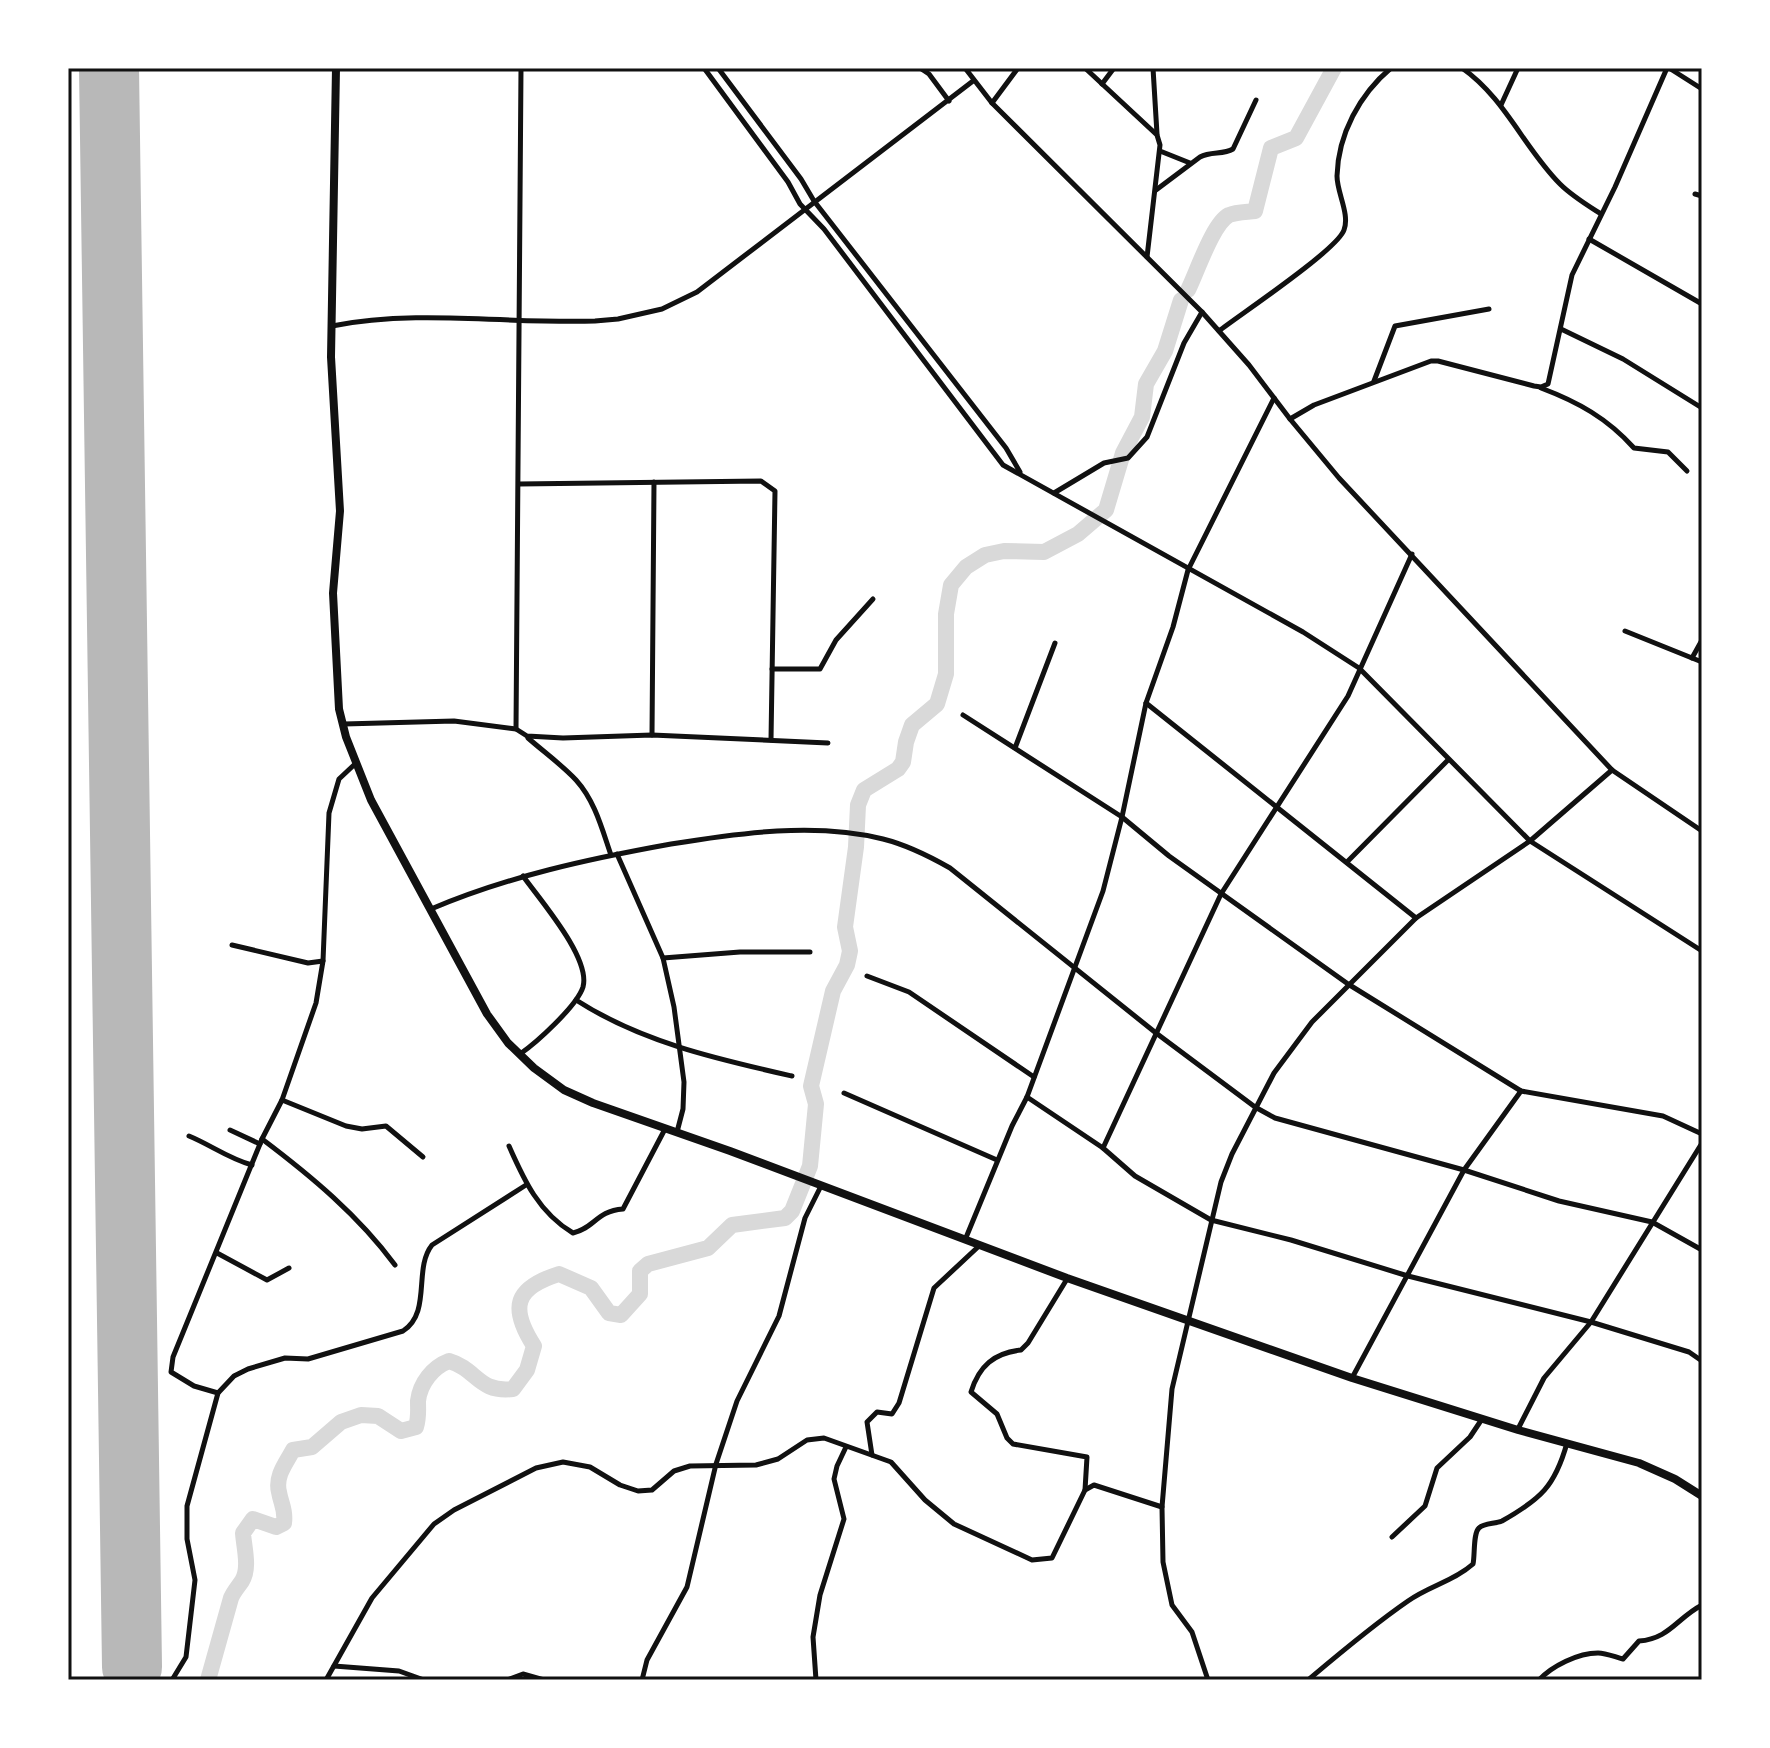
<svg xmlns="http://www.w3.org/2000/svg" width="1770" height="1748" font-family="'Zilla Slab',serif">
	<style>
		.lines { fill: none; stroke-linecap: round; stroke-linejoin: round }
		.river { stroke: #d9d9d9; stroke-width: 16 }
		.runway { stroke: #b8b8b8; stroke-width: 60 }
		.minor { stroke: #111; stroke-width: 5 }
		.trunk { stroke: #111; stroke-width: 8 }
		.neatline { fill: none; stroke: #111; stroke-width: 3 }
	</style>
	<rect width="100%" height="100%" fill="#fff"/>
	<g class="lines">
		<g class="river">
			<path d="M1188 290C1197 272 1213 223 1229 215 1236 212 1248 212 1255 211L1271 148 1296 138 1334 68"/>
			<path d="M208 1680 231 1598C234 1591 238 1587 242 1581 250 1568 244 1548 243 1533L253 1519 276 1527 284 1523C286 1510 281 1504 279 1492 275 1476 286 1463 293 1450L312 1447 341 1422 361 1415 378 1416 401 1431 416 1427C419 1417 418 1411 418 1401 420 1383 433 1367 449 1361 477 1369 478 1393 513 1389L527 1370 534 1346C509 1307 515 1288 559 1274L591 1288 609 1313 621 1315 640 1294V1271L648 1264 708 1248 732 1225 785 1218 792 1211 810 1166 816 1104 811 1086 833 991 847 965 850 951 845 927 856 847 858 805 864 790 898 769 903 762 906 742 912 725 937 704 946 674V614L951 585 966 567 985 555 1004 551 1044 552 1078 534 1106 510 1123 453 1142 417 1146 384 1165 351 1181 300"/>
		</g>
		<path class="runway" d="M109 68 132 1667"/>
		<g class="minor">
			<path d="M704 68 788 182 800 204 824 229 1003 465 1303 632 1359 668 1530 841 1702 951"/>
			<path d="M718 68 801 179 814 201 1006 448 1020 472"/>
			<path d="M920 68 929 74 949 101"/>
			<path d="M965 68 992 103 1202 312 1249 365 1290 419 1339 478 1612 770 1702 831"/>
			<path d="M1085 68 1157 135 1160 145 1147 257"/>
			<path d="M1153 68 1157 134"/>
			<path d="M1462 68C1505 98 1524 148 1560 184 1572 196 1587 205 1601 214"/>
			<path d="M1669 68 1702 89"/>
			<path d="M1102 84 1114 68"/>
			<path d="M992 103 1018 68"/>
			<path d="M1501 105 1518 68"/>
			<path d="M1160 151 1190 163"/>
			<path d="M1156 190 1200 157C1211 151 1223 155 1233 149L1256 100"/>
			<path d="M1695 194 1702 196"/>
			<path d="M1589 239 1702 304"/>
			<path d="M332 326C419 309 507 324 595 321L618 319 662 309 697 292 973 81"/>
			<path d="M1561 329 1623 359 1702 408"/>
			<path d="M1219 331C1241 314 1337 250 1344 230 1350 214 1337 193 1337 176 1338 134 1360 94 1391 68"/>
			<path d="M1374 381 1395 326 1489 309"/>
			<path d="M1541 388C1578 402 1607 418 1634 448L1668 452 1687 471"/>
			<path d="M1290 419 1314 405 1431 361H1438L1534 386 1541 387 1548 384 1572 275 1615 187 1667 68"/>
			<path d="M519 484 761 481 775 491 771 740"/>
			<path d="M1054 493 1104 463 1128 458 1147 437 1184 343 1202 312"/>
			<path d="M1625 631 1702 662"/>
			<path d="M1692 658 1702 640"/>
			<path d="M772 669H820L836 640 873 599"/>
			<path d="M1146 703 1416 918"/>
			<path d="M963 715 1122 817 1169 856 1348 984 1521 1091 1663 1116 1702 1134"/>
			<path d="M344 724 454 721 516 729 527 736 563 738 652 735 828 743"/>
			<path d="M516 729 521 68"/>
			<path d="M652 735 654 482"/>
			<path d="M528 738C544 752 562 765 576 780 595 801 602 829 611 855"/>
			<path d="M1015 748 1055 643"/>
			<path d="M617 854 663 958 674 1007 684 1082 683 1109 677 1132"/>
			<path d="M1347 862 1448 760"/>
			<path d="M431 909C509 876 588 859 671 844 738 833 816 822 883 839 907 845 929 856 950 868L1156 1033 1255 1107 1275 1118 1464 1170 1559 1201 1652 1222 1702 1250"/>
			<path d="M663 958 740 952H810"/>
			<path d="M323 961 329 813 339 779 355 764"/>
			<path d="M867 976 909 992 1034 1077"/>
			<path d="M576 1000C641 1042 717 1059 792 1076"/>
			<path d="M520 1054C536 1043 577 1006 583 987 591 958 540 900 523 876"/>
			<path d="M844 1093 997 1160"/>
			<path d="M1027 1097 1103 1148 1135 1176 1211 1220 1291 1240 1408 1276 1591 1322 1689 1352 1702 1361"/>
			<path d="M282 1100 346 1126 362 1129 386 1126 423 1157"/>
			<path d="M230 1130 260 1144"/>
			<path d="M189 1136C211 1145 229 1159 252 1165"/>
			<path d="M262 1139C311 1176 358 1215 395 1265"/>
			<path d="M509 1146C524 1180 539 1213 573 1233 595 1228 596 1211 623 1209L665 1129"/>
			<path d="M1103 1148 1221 894 1348 696 1412 554"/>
			<path d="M965 1240 1012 1126 1027 1097 1103 891 1122 817 1146 703 1173 627 1188 570 1274 398"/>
			<path d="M217 1253 267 1280 289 1268"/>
			<path d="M1067 1279 1028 1343 1021 1350C994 1353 979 1366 971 1392L997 1414 1007 1438 1013 1444 1087 1457 1085 1490"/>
			<path d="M1352 1378 1464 1170 1521 1091"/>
			<path d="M218 1393 194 1386 171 1372 173 1357 262 1139 282 1100 316 1003 323 961 308 963 232 945"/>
			<path d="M1518 1429 1544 1378 1591 1322 1702 1143"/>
			<path d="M872 1455 867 1422 877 1412 892 1414 899 1403 934 1288 979 1246"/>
			<path d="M1392 1537 1425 1506 1437 1468 1470 1437 1482 1419"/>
			<path d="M334 1666 399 1671 424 1680"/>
			<path d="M172 1680 186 1657 195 1580 187 1539V1506L218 1393 234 1376 248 1369 285 1358 308 1359 403 1331C432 1312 413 1269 432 1245L526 1185"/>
			<path d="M326 1680 372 1598 434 1524 454 1510 536 1468 563 1462 590 1467 620 1485 638 1491 652 1490 674 1471 690 1466 756 1465 778 1459 807 1440 824 1438 891 1462 925 1500 954 1524 1032 1560 1052 1558 1085 1490 1094 1485 1162 1507"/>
			<path d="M507 1680 523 1674 544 1680"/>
			<path d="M642 1680 647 1660 687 1587 716 1464 737 1401 779 1316 805 1218 821 1186"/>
			<path d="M816 1680 813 1637 820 1595 844 1519 834 1479 837 1466 846 1447"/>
			<path d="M1208 1680 1192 1632 1172 1605 1163 1562 1162 1507 1172 1389 1221 1182 1232 1154 1274 1073 1312 1022 1416 918 1530 841 1612 770"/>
			<path d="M1308 1680C1340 1653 1373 1625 1408 1601 1429 1586 1454 1581 1473 1564 1475 1556 1473 1533 1479 1528 1484 1523 1495 1524 1502 1521 1541 1499 1555 1486 1567 1443"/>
			<path d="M1539 1680C1552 1666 1578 1653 1598 1653 1606 1653 1615 1657 1623 1659L1639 1641C1669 1639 1677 1618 1702 1605"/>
		</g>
		<path class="trunk" d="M336 68 331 357 340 511 333 593 339 709 346 737 371 800 487 1014 508 1043 534 1068 564 1090 593 1103 730 1151 1067 1278 1352 1378 1518 1430 1639 1463 1675 1479 1702 1496"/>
	</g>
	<rect width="1770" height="1748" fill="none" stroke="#ffffff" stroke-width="140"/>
	<rect x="70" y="70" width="1630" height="1608" class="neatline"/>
</svg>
